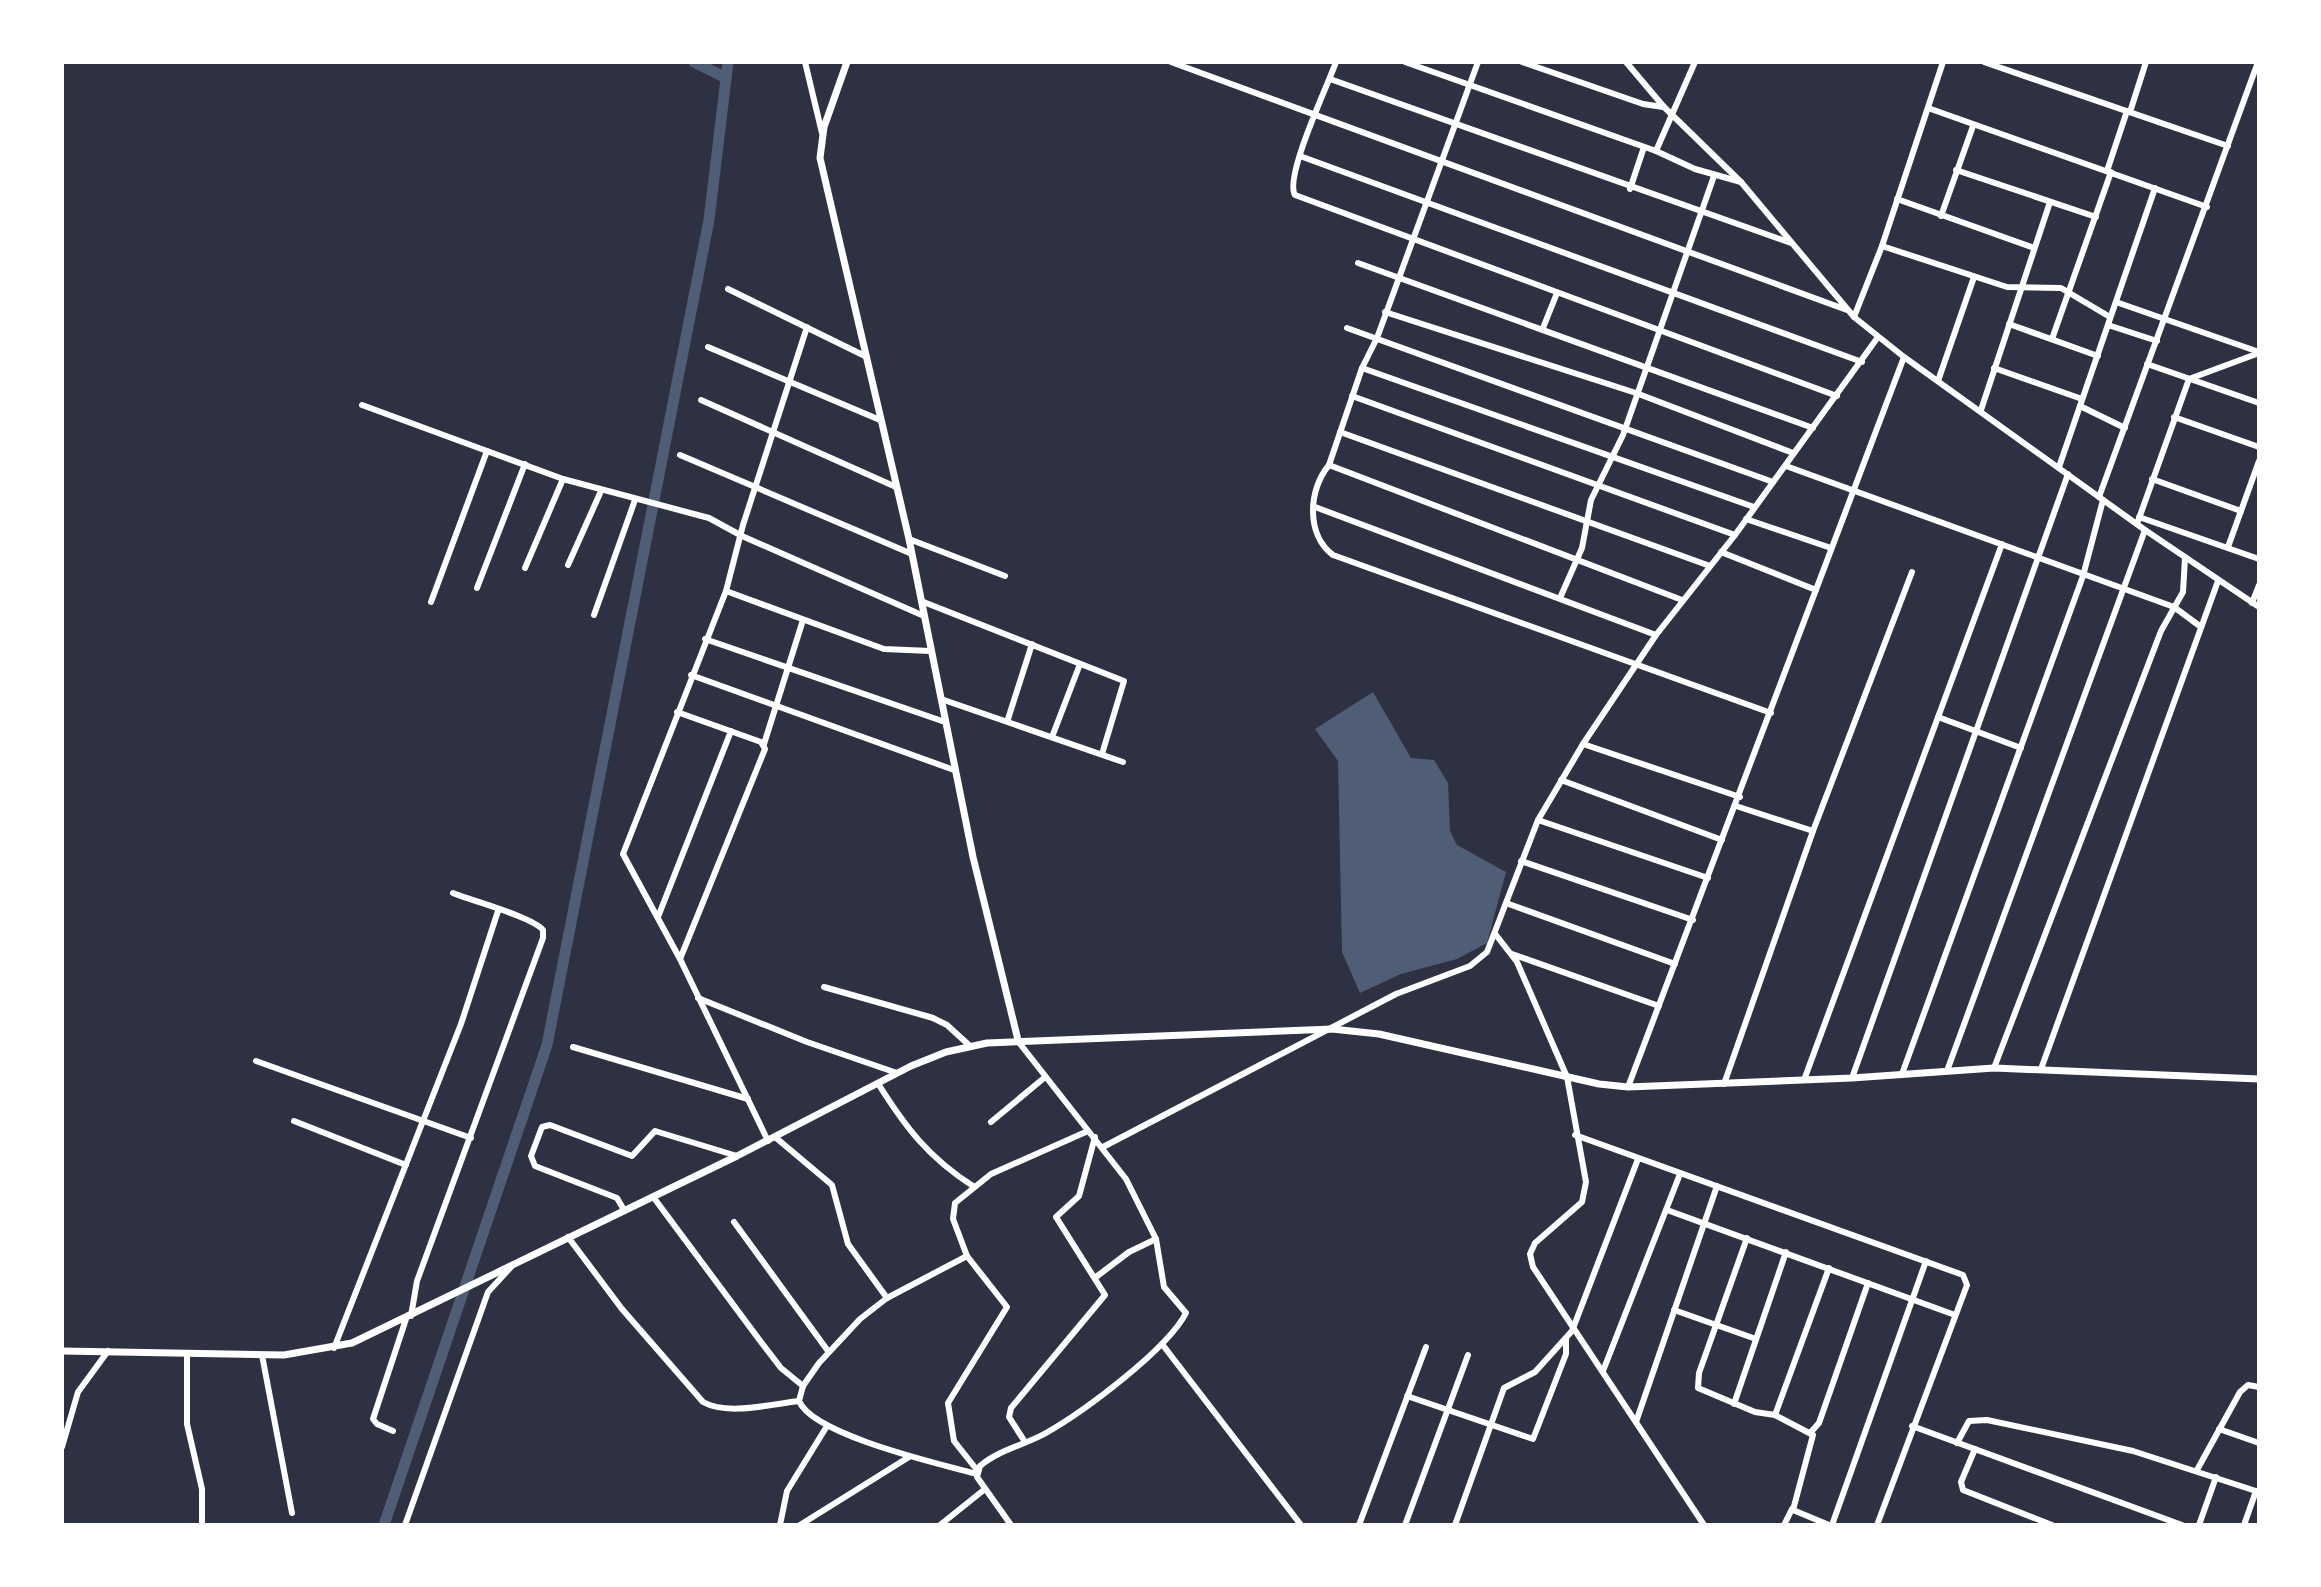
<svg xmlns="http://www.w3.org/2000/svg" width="2321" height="1587" font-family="'Roboto Condensed',sans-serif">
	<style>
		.water { fill: #4f5d75 }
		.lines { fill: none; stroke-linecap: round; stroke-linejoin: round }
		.canal { stroke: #4f5d75; stroke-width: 11 }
		.minor { stroke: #fff; stroke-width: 6 }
		.tertiary { stroke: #fff; stroke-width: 7 }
	</style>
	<rect width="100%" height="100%" fill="#2d3142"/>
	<path class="water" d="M1373 692 1411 758 1434 760 1448 783 1450 831 1457 845 1506 872 1487 943 1457 959 1401 974 1360 993 1342 952 1338 761 1315 729Z"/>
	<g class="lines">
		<g class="canal">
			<path d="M694 62 726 78"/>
			<path d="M384 1525 547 1045 709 220 728 62"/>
		</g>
		<g class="minor">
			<path d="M805 62 822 133"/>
			<path d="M1171 62 1847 310"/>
			<path d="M1336 62C1328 85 1284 177 1295 195L1837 396"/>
			<path d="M1405 62 1656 151 1695 169 1741 182"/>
			<path d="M1478 62 1377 338 1362 368 1329 465 1682 600"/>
			<path d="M1522 62 1643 104 1663 107"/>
			<path d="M1626 62 1664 107 1741 182 1854 317 1904 357 2145 530 2259 607"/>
			<path d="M1984 62 2228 146"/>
			<path d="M1330 79 1791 243"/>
			<path d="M1928 108 2207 207"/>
			<path d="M2130 112 2146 62"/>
			<path d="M1656 151 1695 62"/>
			<path d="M1300 156 1862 362"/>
			<path d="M1956 170 2096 217"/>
			<path d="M2107 171 2127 111"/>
			<path d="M1630 189 1644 147"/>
			<path d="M1897 199 2034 248"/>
			<path d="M1941 216 1973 126"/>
			<path d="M1882 246 2007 287 2061 288 2110 317"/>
			<path d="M1358 263 1813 428"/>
			<path d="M728 289 867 357"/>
			<path d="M2116 302 2259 352"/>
			<path d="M1385 312 1636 393 1793 453"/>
			<path d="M1854 317 1882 246 1943 62"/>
			<path d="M2009 324 2098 356"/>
			<path d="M2108 325 2157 341"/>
			<path d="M1347 328 1773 482"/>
			<path d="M1543 328 1557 293"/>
			<path d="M2052 339 2111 172"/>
			<path d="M708 347 880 420"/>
			<path d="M2147 364 2259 403"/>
			<path d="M1362 368 1754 507"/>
			<path d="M1994 368 2082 399"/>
			<path d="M1938 381 1974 277"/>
			<path d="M1352 396 1735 535"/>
			<path d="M701 400 896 487"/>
			<path d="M362 405 487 451"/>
			<path d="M2080 406 2125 428"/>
			<path d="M1981 410 2050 202"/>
			<path d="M2174 417 2259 447"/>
			<path d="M1340 432 1710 566"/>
			<path d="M680 455 912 554"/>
			<path d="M1329 465C1308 490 1306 535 1333 555L1771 713"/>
			<path d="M1786 466 2174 607 2201 627"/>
			<path d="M2059 467 2155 188"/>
			<path d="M2152 479 2241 511"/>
			<path d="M2099 497 2258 62"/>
			<path d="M1315 507 1656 635"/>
			<path d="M2139 517 2259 559"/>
			<path d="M1746 519 1831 548"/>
			<path d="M2137 524 2189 379 2259 353"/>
			<path d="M909 539 1005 576"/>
			<path d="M2228 547 2259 461"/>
			<path d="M1721 552 1816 590"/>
			<path d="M568 565 601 491"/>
			<path d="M525 568 563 479"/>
			<path d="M477 588 525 464"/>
			<path d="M726 591 884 649 930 651"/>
			<path d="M1560 598 1582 548 1591 500 1623 435 1714 176"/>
			<path d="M921 601 1124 681 1102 754"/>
			<path d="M431 602 487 451 563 479 709 518 742 536 924 616"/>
			<path d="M2252 603 2259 585"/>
			<path d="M594 615 635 500"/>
			<path d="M705 639 945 722"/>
			<path d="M691 675 954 770"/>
			<path d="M941 699 1123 762"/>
			<path d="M677 712 761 742 765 749 680 959"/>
			<path d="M1938 717 2021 748"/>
			<path d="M1008 719 1032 644"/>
			<path d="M1052 737 1080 664"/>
			<path d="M764 744 803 620"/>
			<path d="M1583 744 1740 797"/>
			<path d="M1561 780 1722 840"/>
			<path d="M1736 806 1813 831"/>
			<path d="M1538 820 1708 878"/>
			<path d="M1521 861 1693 920"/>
			<path d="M1506 903 1675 964"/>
			<path d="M658 917 731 731"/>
			<path d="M1496 935 1517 962 1567 1077 1586 1182 1582 1202 1535 1243 1530 1254 1533 1267 1704 1525"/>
			<path d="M1512 954 1659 1006"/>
			<path d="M824 987 933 1018 947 1025 970 1046"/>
			<path d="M698 998 807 1042 897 1073"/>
			<path d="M573 1047 748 1099"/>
			<path d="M256 1061 471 1138"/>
			<path d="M1994 1068 2161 631 2183 592 2185 558"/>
			<path d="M2041 1069 2218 581"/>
			<path d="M1947 1071 2145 530"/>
			<path d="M1902 1074 2083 576 2103 500"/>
			<path d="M1852 1078 2068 474"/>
			<path d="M1804 1080 2002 544"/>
			<path d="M1724 1084 1813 831 1912 572"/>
			<path d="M879 1085C906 1128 929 1158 973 1186"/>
			<path d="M1628 1087 1904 357"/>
			<path d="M294 1121 406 1165"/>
			<path d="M991 1122 1044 1078"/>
			<path d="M1575 1135 1963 1275 1967 1285 1877 1525"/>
			<path d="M775 1137 832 1185 848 1244 887 1298"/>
			<path d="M768 1141 680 959 623 854 726 591 743 525 807 327"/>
			<path d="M1103 1147 1396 994 1470 966 1487 952 1538 820 1583 744 1656 635 1735 535 1878 337"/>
			<path d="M654 1198 761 1342 781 1368 803 1386"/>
			<path d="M624 1210 617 1198 535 1166 531 1156 542 1127 550 1125 632 1156 655 1131 737 1156"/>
			<path d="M1667 1210 1955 1315"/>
			<path d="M734 1222 828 1351"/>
			<path d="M568 1237 622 1309 703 1402C728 1416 771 1404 799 1401"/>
			<path d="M1747 1238 1699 1373 1698 1388 1755 1412 1775 1415"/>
			<path d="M967 1256 953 1219 955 1203 991 1174 1088 1131"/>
			<path d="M1096 1277 1129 1252 1156 1239"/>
			<path d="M1674 1310 1756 1339"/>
			<path d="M411 1316 417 1281 543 938V930C533 917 472 901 453 893"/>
			<path d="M1162 1344 1301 1525"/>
			<path d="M334 1348 461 1024 498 911"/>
			<path d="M187 1353V1424L202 1489V1525"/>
			<path d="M262 1355 292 1513"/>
			<path d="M1603 1371 1680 1174"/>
			<path d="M1407 1396 1533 1439 1566 1354V1339"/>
			<path d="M1734 1404 1786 1252"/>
			<path d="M1636 1422 1717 1186"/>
			<path d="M1912 1426 2182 1525"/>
			<path d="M2219 1429 2259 1443"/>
			<path d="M393 1431 377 1424 373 1419 406 1319"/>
			<path d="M1811 1432 1819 1423 1868 1283"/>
			<path d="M1025 1442 1009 1417 1011 1408 1105 1295 1056 1217 1079 1196 1095 1137"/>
			<path d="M1957 1443 1969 1421 1987 1420 2133 1451 2259 1492"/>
			<path d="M62 1447 78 1392 108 1351"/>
			<path d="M1975 1449 1961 1482 1963 1490 2052 1525"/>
			<path d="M2197 1470 2240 1392 2248 1385 2259 1387"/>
			<path d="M977 1474C940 1464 813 1435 799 1401L803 1386 819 1363 860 1319 887 1298 967 1256 1007 1307 948 1403 954 1441 977 1470"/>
			<path d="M405 1525 488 1292 511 1267"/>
			<path d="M780 1525 787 1491 827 1426"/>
			<path d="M800 1525 909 1457"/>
			<path d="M940 1525 985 1489"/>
			<path d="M1011 1525 977 1477 980 1466C998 1450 1025 1445 1046 1433 1083 1412 1167 1350 1186 1313L1164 1287 1156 1239 1126 1179 1017 1040"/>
			<path d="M1359 1525 1426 1347"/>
			<path d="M1405 1525 1468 1355"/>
			<path d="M1455 1525 1504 1388 1535 1372 1572 1331 1638 1159"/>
			<path d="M1784 1525 1792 1509"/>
			<path d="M1829 1525 1793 1510 1813 1435 1775 1415 1829 1268"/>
			<path d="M1832 1525 1926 1261"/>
			<path d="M2199 1525 2216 1477"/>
			<path d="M2244 1525 2256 1491"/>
		</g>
		<g class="tertiary">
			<path d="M847 62 824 127 820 158 909 539 973 857 1018 1040"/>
			<path d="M62 1351 284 1355 352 1343 737 1156 911 1066 946 1052 987 1043 1332 1029 1379 1034 1599 1084 1628 1087 1852 1078 1994 1068 2259 1079"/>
		</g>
	</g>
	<rect width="2321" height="1587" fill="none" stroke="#ffffff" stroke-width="128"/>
</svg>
